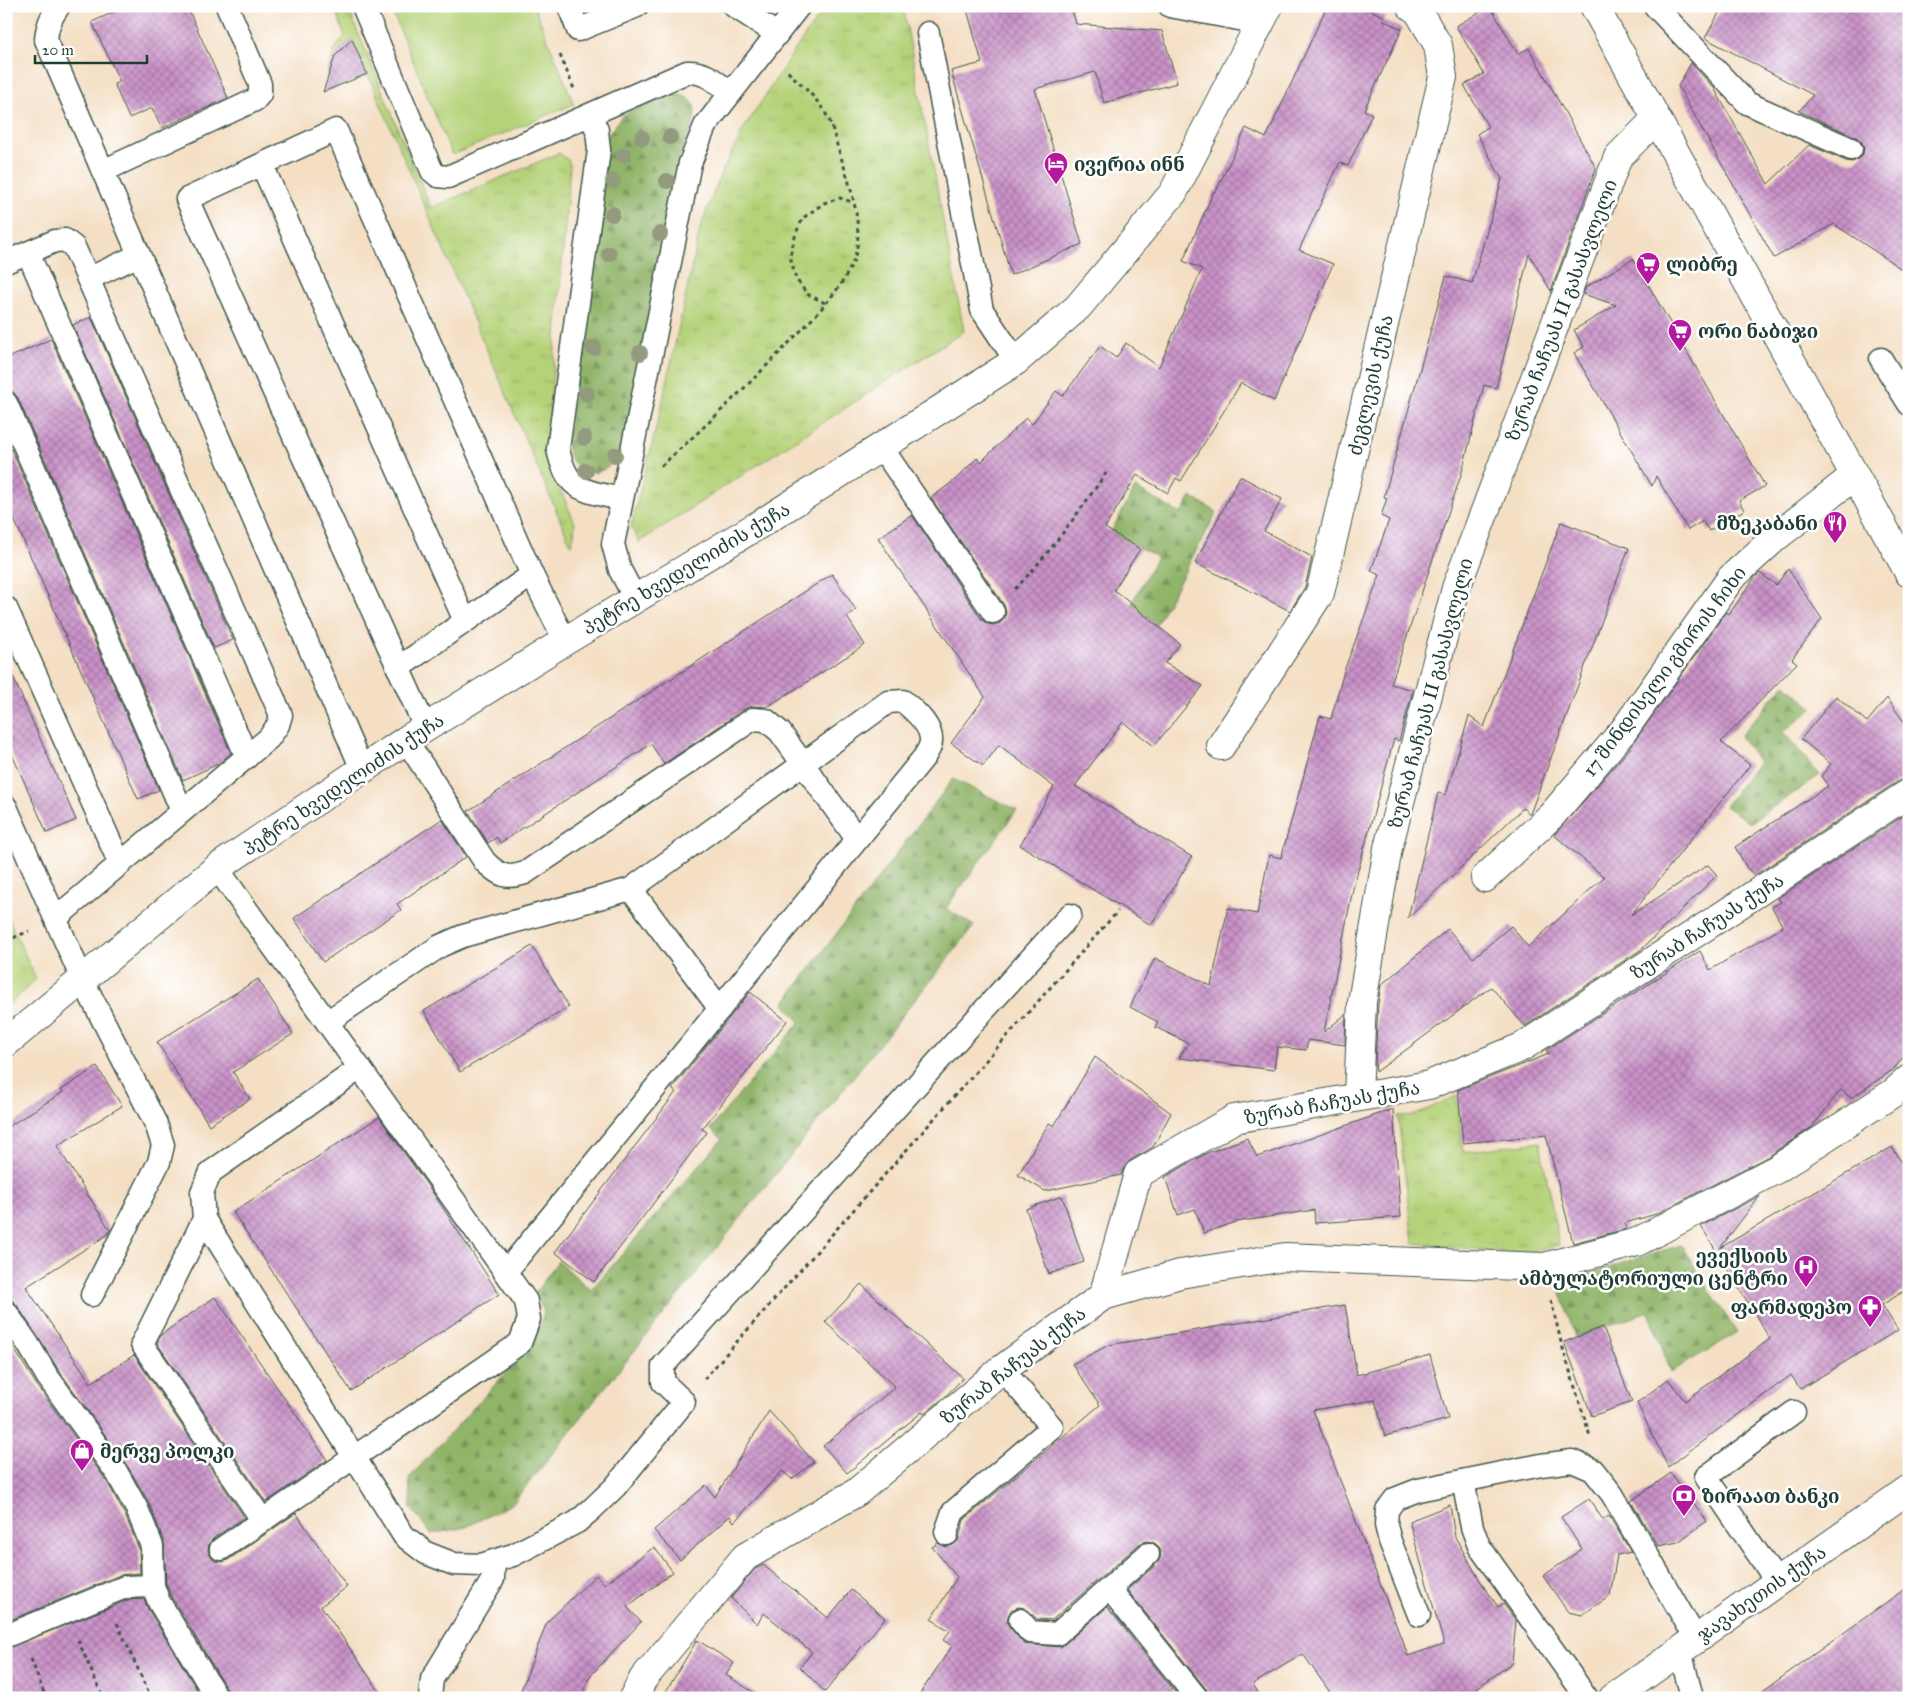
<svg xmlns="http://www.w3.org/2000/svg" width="1915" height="1704" font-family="'IM FELL Great Primer','Noto Serif Georgian',serif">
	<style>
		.grass { fill: url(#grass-tufts); stroke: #6a8856 }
		.forest { fill: url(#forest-firs); stroke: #58784e }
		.pitch { fill: #b5d278; stroke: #6a8856 }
		.building { fill: url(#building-cross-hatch) }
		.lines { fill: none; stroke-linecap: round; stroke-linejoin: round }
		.lane-casing { stroke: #3f554a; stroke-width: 25 }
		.street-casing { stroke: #3f554a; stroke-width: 30 }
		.secondary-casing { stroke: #3f554a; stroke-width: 30 }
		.primary-casing { stroke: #3f554a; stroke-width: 30 }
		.path { stroke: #3f554a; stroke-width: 3; stroke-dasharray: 4 4; stroke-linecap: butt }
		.lane { stroke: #fff; stroke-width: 22 }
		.street { stroke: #fff; stroke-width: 28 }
		.secondary { stroke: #fff; stroke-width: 28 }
		.primary { stroke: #fff; stroke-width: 28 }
		.tree { fill: #939a7e }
		.labels { text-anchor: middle; stroke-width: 5; stroke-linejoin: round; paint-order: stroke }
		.poi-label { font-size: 19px; font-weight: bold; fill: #1f3d34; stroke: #fff; text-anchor: start }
		.street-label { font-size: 19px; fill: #1f3d34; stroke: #fff }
	</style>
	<defs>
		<pattern id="grass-tufts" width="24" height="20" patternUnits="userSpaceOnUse" patternTransform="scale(1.25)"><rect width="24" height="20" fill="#b5d278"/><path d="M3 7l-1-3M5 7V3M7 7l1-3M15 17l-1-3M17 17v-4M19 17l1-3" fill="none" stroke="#9bb568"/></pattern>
		<pattern id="forest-firs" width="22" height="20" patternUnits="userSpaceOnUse" patternTransform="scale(1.25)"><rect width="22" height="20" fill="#90b468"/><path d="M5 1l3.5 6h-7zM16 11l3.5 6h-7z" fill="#759456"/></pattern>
		<pattern id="building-cross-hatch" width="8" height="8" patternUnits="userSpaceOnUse" patternTransform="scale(1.25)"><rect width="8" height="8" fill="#ca92c8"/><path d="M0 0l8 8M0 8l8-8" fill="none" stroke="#a378a3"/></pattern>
	</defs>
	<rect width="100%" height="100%" fill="#fff"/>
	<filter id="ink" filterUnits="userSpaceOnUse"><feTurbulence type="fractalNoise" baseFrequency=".02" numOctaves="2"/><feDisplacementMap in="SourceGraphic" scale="10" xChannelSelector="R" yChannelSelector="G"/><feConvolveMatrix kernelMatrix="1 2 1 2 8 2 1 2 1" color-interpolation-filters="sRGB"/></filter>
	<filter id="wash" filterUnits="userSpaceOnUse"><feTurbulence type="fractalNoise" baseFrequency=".0096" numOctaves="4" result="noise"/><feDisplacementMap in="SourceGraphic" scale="20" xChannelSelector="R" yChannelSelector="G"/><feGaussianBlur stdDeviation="1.12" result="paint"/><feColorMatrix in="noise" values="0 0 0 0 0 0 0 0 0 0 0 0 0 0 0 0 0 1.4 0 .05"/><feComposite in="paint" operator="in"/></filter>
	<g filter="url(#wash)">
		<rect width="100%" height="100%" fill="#f4dfc4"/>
		<g class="grass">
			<path d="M334 6H347L431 208 559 153 568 160 570 166 546 457 575 523 574 535 571 545 368 75 327 91C328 68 329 53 345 36Z"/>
			<path d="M827 6H903L964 331 639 542 631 527 663 400 700 229 719 178 743 130 798 45Z"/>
			<path d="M6 913 36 979 6 1008Z"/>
			<path d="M1456 1096 1463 1152 1540 1142 1559 1245 1524 1254 1413 1243 1398 1116 1415 1115Z"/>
		</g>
		<g class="forest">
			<path d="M671 94C712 96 690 130 680 154L626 439C618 456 615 465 596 473 579 467 570 466 567 446L608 135 621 117 647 102Z"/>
			<path d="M1135 488 1181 514 1191 497 1217 512 1156 625 1128 610 1157 557 1111 532Z"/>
			<path d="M1785 684 1813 708 1783 732 1820 775 1750 823 1725 806 1759 762 1740 736Z"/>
			<path d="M953 779 1017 810 946 908 974 926 512 1504 466 1527 431 1534 411 1508 409 1478 534 1342 544 1312 535 1293 558 1261 591 1290 722 1139 710 1129 800 1022 784 1003Z"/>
			<path d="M1681 1245 1737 1333 1671 1372 1649 1312 1575 1337 1558 1283Z"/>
		</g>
		<path class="pitch" d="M390 6H534L574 104 452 155Z"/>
		<g id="blocks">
			<g class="building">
				<path d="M127 6H187L228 98 162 128 152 108 129 118 114 84 120 82 92 22Z"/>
				<path d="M966 6H1071L1076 24 1162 31 1177 83 1104 103 1095 72 1035 89 1082 244 1011 275 951 71 982 63Z"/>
				<path d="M1327 6H1361L1385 17 1383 20 1402 29 1364 110 1372 114 1348 166 1340 162 1299 250 1333 264 1274 401 1241 383 1181 481 1176 478 1168 493 1137 475 1105 528 1140 549 1114 590 1180 644 1165 663 1203 686 1154 746 1123 722 1075 786 1192 857 1151 925 1020 845 1054 787 999 745 983 766 951 743 985 697 878 538 912 515 982 620 988 624 993 625 1000 623 1005 618 1006 612 1004 605 931 498 955 480 977 458 981 462 1026 418 1032 424 1056 391 1063 396 1100 346 1116 358 1126 343 1159 367 1202 269 1183 261 1214 191H1216L1246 128 1266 138Z"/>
				<path d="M1490 6 1518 54 1529 48 1596 168 1551 291 1529 254 1496 388 1484 385 1462 472 1391 684 1413 690 1399 741 1394 739 1353 889 1324 1032 1346 1014 1345 1045 1308 1040 1306 1050 1277 1047 1274 1070 1179 1058 1188 1043 1155 1027 1158 1022 1130 1007 1155 958 1211 986 1228 908 1257 914 1269 855 1281 858 1320 716 1331 719 1344 671 1380 575 1371 571 1389 520 1381 516 1387 498 1384 497 1446 276 1472 283 1502 179 1477 134 1488 127 1464 85 1484 74 1456 26Z"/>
				<path d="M1723 6H1909V274L1834 224 1774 258 1678 86 1691 63 1714 88 1768 184 1809 145 1846 161 1852 162 1859 159 1863 154 1864 147 1861 141 1856 137 1799 111 1813 95 1705 38Z"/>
				<path d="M352 39 367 74 323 92 335 56Z"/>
				<path d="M1633 259 1765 486 1739 501 1744 510 1709 531 1703 521 1688 530 1656 476 1652 486 1574 353 1584 347 1574 330 1616 305 1583 294 1586 287Z"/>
				<path d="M91 317 233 640 214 648 73 325Z"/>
				<path d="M51 339 231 753 218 764 183 780 18 398 13 392 6 390V359Z"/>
				<path d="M6 437 159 790 138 799 6 501Z"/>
				<path d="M1240 476 1282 499 1264 531 1312 557 1305 587 1290 611 1195 563Z"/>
				<path d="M1561 522 1629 548 1530 814 1523 808 1408 918 1438 793 1446 795 1469 716 1484 727Z"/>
				<path d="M1788 569 1822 619 1792 659 1797 663 1721 742 1750 765 1631 915 1708 865 1717 875 1642 949 1525 1026 1491 987 1376 1072 1375 1063 1378 1004 1381 985 1448 929 1473 958 1511 926 1528 947 1604 877 1554 835 1632 746H1631L1726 612 1729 614 1756 576 1760 573 1776 585Z"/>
				<path d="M832 574 856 610 847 617 865 645 767 707 754 706 746 708 664 764 651 744 500 843 497 837 488 843 468 811Z"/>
				<path d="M6 661 76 820 47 833 6 741Z"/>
				<path d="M1836 696 1867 722 1887 698 1909 729V777L1900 780 1755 875 1747 868 1735 847 1828 786 1821 776 1831 764 1801 739Z"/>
				<path d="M1909 812V1050L1894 1069 1851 1098 1841 1090 1812 1127 1769 1156 1656 1214 1625 1223 1626 1229 1573 1243 1546 1135 1463 1143 1458 1090 1549 1054 1546 1050 1700 951 1710 970 1783 927 1772 907 1781 902 1778 898Z"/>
				<path d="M442 819 466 857 397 904 401 910 323 962 294 918Z"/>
				<path d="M532 946 569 1007 460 1072 424 1011Z"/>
				<path d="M258 979 293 1034 233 1072 250 1099 209 1125 157 1042Z"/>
				<path d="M750 992 787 1021 702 1129 707 1132 594 1282 555 1252 676 1092 672 1089Z"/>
				<path d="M1095 1057 1171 1113 1153 1147 1130 1161 1123 1169 1121 1175 1045 1191 1018 1175 1049 1123 1054 1126Z"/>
				<path d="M97 1067 122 1106 57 1146 110 1230 107 1235 26 1287 91 1383 134 1355 244 1517 214 1538 209 1543 208 1551 211 1557 215 1561 222 1562 228 1560 296 1513 347 1587 321 1606 384 1698H230L228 1691 171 1596 166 1583 164 1541 149 1503 128 1467 58 1369 17 1305 12 1300 6 1299V1128L63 1092 61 1090Z"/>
				<path d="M1393 1109 1401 1217 1315 1223 1314 1210 1236 1222 1204 1233 1195 1209 1178 1215 1165 1177 1207 1153 1247 1138 1257 1157Z"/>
				<path d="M379 1117 437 1199 499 1294 351 1391 233 1212Z"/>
				<path d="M1892 1147 1909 1174V1288L1882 1305 1898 1330 1800 1389 1791 1375 1668 1467 1637 1403 1668 1379 1685 1401 1770 1339 1701 1226 1760 1196 1720 1248Z"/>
				<path d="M1062 1196 1084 1262 1049 1274 1026 1209Z"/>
				<path d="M861 1284 963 1378 945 1397 924 1414 922 1412 847 1473 823 1446 895 1387 825 1322Z"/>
				<path d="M215 1297 327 1460 266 1502 157 1343 162 1334Z"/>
				<path d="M1345 1305 1357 1375 1430 1355 1448 1419 1385 1436 1375 1400 1313 1410 1408 1656 1444 1644 1409 1521 1450 1505 1455 1537 1479 1579 1498 1607 1503 1603 1516 1621 1512 1663 1463 1698H1334L1303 1654 1253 1684 1261 1698H1210L1207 1690 1127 1590 1157 1564 1160 1559 1161 1552 1158 1546 1153 1542 1146 1541 1139 1544 1052 1620 1037 1619 1025 1608 1018 1607 1011 1610 1008 1616 1007 1623 1010 1628 1024 1644 1061 1647 1107 1607 1180 1698H917L952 1646 943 1640 950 1631 931 1619 957 1577 932 1547 938 1543 946 1547 953 1545 958 1541 964 1520 1100 1405 1072 1364 1109 1345Z"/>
				<path d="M1603 1327 1632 1402 1592 1416 1564 1342Z"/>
				<path d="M6 1336 36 1384 106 1480 125 1515 139 1549 140 1573 120 1575 6 1622Z"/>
				<path d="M769 1411 814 1462 792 1479 782 1471 734 1522 730 1516 680 1560 654 1530 706 1485 715 1497Z"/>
				<path d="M1671 1473 1707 1521 1678 1542 1658 1546 1631 1501Z"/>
				<path d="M1589 1499 1603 1520 1609 1516 1631 1552 1617 1555 1610 1596 1582 1615 1568 1612 1543 1576 1582 1549 1561 1517Z"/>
				<path d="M654 1547 673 1572 627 1607 641 1622 590 1676 581 1698H518L547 1622 596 1575 605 1584Z"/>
				<path d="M763 1565 828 1618 851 1590 885 1618 825 1692 800 1667 812 1652 764 1613 757 1624 731 1598 755 1569Z"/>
				<path d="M1909 1586V1698H1753Z"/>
				<path d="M144 1599 148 1609 202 1698H6V1649L128 1600Z"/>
				<path d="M697 1640 734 1663 726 1675 763 1698H662Z"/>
			</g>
		</g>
	</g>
	<g filter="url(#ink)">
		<use href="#blocks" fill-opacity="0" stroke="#3f554a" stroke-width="1"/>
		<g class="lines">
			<defs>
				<g id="lane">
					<path d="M59 6C51 17 47 26 46 40L362 769"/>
					<path d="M363 6 432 171 438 176 448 177 687 72C706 71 716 82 730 93"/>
					<path d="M569 6 578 30 637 6"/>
					<path d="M734 6 777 34"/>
					<path d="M1170 6 1260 23"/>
					<path d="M1655 6 1747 103 1851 149"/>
					<path d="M928 33 982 310 1016 361"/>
					<path d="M590 115 597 130 599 150 558 449C567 492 583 490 621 499"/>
					<path d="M262 165 465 621"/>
					<path d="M103 171 255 100 260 94V84L227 6"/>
					<path d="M28 253 247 757"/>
					<path d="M6 262 55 241 65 240 74 247 281 715 278 725 269 738 56 918"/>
					<path d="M88 279 139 255"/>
					<path d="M1881 359 1909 404"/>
					<path d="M6 403 182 811"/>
					<path d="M882 448 993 612"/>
					<path d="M636 600 620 570 613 544 690 163 705 126 799 6"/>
					<path d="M6 608 120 864"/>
					<path d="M398 668 532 575"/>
					<path d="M425 727 187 199 336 130 532 575 565 641"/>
					<path d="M406 740 485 862C500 876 506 879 525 873L753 719 766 720 780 732 857 839"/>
					<path d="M6 807 83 981 156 1124 163 1145 159 1162 92 1295"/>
					<path d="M217 868 526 1301 529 1319 520 1343 221 1549"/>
					<path d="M631 889 720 1009"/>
					<path d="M327 1022 440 946 463 936 631 889 888 702 903 701C915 711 936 729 930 746 929 750 926 753 925 756L505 1273"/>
					<path d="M360 1068 211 1172 202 1192 204 1219 404 1536 426 1553 454 1564 481 1565 513 1555 577 1522 592 1509 615 1487 684 1402 663 1382V1366L1070 915"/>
					<path d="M204 1219 142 1344 263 1521"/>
					<path d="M6 1312 28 1344 47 1376 117 1473 137 1509 152 1546 153 1586 159 1602 217 1698"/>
					<path d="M1463 1481 1472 1527 1479 1546 1587 1698"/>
					<path d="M947 1534 946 1532 953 1512 1052 1427 1002 1369"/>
					<path d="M1777 1582 1706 1477 1794 1412"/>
					<path d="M1109 1588 1197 1698"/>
					<path d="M1419 1615 1390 1541 1386 1525 1387 1510 1395 1499 1418 1490 1541 1465 1572 1461 1593 1470 1612 1494 1696 1639"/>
					<path d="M1020 1620 1030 1632 1057 1634 1148 1554"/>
					<path d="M6 1636 125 1587 153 1586"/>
					<path d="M1680 1650 1692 1698"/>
					<path d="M430 1698 432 1679 493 1579 494 1561"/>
				</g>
				<g id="street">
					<path d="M1221 746 1320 593 1443 77 1438 45 1418 11 1411 6"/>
					<path d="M1485 878 1552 815 1624 730 1731 578 1776 537 1854 476"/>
					<path d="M1358 1097 1362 1002 1388 848 1456 588 1618 157 1656 119"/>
					<path d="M1103 1296 1180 1274 1285 1257 1544 1267 1637 1242 1777 1169 1893 1093 1909 1079"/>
					<path d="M633 1698 643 1679 745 1557 857 1492 1002 1369 1103 1296 1138 1174 1234 1119 1429 1085 1522 1047 1909 793"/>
				</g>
				<g id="secondary">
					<path d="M1594 6 1909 573"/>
					<path d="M6 1043 217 868 406 740 565 641 765 521 1016 361 1078 307 1173 193 1269 6"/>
				</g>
				<path id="primary" d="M1613 1698 1909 1489"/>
			</defs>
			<use href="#lane" class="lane-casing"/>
			<use href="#street" class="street-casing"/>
			<use href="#secondary" class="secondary-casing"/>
			<use href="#primary" class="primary-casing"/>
			<g class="path">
				<path d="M560 55 574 89"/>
				<path d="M825 303 807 294 796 279 790 256 796 233 803 218 824 203 840 198 852 202"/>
				<path d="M661 466C704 428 744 389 784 348 807 324 843 290 854 259 866 226 847 176 837 145 834 135 832 124 827 116 817 98 802 85 787 71"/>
				<path d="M1015 589C1050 553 1079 512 1108 470"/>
				<path d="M6 941 29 931"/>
				<path d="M1551 1300 1561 1342 1590 1436"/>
				<path d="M704 1379 1118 911"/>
				<path d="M117 1623 151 1698"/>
				<path d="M78 1640 103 1698"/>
				<path d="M31 1659 46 1698"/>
			</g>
			<use href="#lane" class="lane"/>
			<use href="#street" class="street"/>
			<use href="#secondary" class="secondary"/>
			<use href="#primary" class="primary"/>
		</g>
		<g class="tree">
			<circle cx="670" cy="137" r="8"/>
			<circle cx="642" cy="138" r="8"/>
			<circle cx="624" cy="155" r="8"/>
			<circle cx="613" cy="181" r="8"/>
			<circle cx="667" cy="181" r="8"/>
			<circle cx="612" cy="214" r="8"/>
			<circle cx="660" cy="234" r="8"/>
			<circle cx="609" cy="254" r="8"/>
			<circle cx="593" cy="348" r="8"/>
			<circle cx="640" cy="353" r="8"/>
			<circle cx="587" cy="394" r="8"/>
			<circle cx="584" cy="438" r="8"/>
			<circle cx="615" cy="455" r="8"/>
			<circle cx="586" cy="471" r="8"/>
		</g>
	</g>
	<defs>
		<symbol id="hotel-pin" viewBox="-11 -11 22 30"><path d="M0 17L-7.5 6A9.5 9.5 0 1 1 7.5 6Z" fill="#b5179e" stroke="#fff"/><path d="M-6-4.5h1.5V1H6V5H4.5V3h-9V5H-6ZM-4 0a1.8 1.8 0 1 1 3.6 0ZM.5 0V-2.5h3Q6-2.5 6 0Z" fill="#fff"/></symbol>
		<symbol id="supermarket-pin" viewBox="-11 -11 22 30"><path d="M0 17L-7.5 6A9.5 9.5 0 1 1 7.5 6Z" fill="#b5179e" stroke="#fff"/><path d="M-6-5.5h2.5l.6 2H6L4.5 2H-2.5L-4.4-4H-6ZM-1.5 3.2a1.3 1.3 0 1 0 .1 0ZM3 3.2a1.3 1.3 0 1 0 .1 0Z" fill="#fff"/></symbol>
		<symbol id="restaurant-pin" viewBox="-11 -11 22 30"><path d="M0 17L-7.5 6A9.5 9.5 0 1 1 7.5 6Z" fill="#b5179e" stroke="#fff"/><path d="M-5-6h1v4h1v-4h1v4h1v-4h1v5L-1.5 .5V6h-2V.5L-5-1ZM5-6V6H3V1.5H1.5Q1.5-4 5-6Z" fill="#fff"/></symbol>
		<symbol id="hospital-pin" viewBox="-11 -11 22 30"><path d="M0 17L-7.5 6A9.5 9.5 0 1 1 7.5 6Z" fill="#b5179e" stroke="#fff"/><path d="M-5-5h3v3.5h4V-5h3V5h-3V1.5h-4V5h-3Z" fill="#fff"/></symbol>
		<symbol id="pharmacy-pin" viewBox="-11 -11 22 30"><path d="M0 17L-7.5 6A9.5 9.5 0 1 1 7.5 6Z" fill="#b5179e" stroke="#fff"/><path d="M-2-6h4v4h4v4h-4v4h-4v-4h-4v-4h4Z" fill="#fff"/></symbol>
		<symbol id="shop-pin" viewBox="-11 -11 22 30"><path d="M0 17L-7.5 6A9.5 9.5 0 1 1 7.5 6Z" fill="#b5179e" stroke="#fff"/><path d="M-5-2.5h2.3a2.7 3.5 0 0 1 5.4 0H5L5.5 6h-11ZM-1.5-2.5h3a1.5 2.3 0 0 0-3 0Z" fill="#fff"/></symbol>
		<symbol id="bank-pin" viewBox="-11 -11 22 30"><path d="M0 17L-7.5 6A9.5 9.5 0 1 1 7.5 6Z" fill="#b5179e" stroke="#fff"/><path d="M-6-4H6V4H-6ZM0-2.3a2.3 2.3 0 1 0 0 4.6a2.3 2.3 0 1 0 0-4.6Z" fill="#fff"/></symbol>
	</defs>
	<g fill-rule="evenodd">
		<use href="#hotel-pin" x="1042" y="150" width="28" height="38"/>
		<use href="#supermarket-pin" x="1634" y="250" width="28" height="38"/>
		<use href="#supermarket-pin" x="1666" y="317" width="28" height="38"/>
		<use href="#restaurant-pin" x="1821" y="509" width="28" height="38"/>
		<use href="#hospital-pin" x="1792" y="1253" width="28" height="38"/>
		<use href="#pharmacy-pin" x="1856" y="1293" width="28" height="38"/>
		<use href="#shop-pin" x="68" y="1437" width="28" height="38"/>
		<use href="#bank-pin" x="1670" y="1482" width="28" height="38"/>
	</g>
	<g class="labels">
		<g class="poi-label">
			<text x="1074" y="171">ივერია ინნ</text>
			<text x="1666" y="271">ლიბრე</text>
			<text x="1698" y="338">ორი ნაბიჯი</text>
			<text x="1818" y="530" text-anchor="end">მზეკაბანი</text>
			<text x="1788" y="1263" text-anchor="end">ევექსიის<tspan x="1788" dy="22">ამბულატორიული ცენტრი</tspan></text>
			<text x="1852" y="1314" text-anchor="end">ფარმადეპო</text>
			<text x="100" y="1458">მერვე პოლკი</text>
			<text x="1702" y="1503">ზირაათ ბანკი</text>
		</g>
		<g class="street-label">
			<text transform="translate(1561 310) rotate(-69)" y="7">ზურაბ ჩაჩუას II გასასვლელი</text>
			<text transform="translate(1370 385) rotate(-77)" y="7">ძეგლევის ქუჩა</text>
			<text transform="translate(686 568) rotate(-31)" y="7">პეტრე ხვედელიძის ქუჩა</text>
			<text transform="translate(1664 671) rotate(-53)" y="7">17 შინდისელი გმირის ჩიხი</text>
			<text transform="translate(1430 693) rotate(-75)" y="7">ზურაბ ჩაჩუას II გასასვლელი</text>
			<text transform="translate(343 784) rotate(-34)" y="7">პეტრე ხვედელიძის ქუჩა</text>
			<text transform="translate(1707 926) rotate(-33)" y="7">ზურაბ ჩაჩუას ქუჩა</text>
			<text transform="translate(1332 1102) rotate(-10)" y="7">ზურაბ ჩაჩუას ქუჩა</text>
			<text transform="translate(1013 1365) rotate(-38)" y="7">ზურაბ ჩაჩუას ქუჩა</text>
			<text transform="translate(1761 1593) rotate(-35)" y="7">ჯავახეთის ქუჩა</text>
		</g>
	</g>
	<rect width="1915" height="1704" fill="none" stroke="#fff" stroke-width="25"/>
	<path d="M35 55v8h112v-8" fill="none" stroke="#1f3d34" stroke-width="2.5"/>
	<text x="42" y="55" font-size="15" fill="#1f3d34" stroke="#ffffff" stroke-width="4" paint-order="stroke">20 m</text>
</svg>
